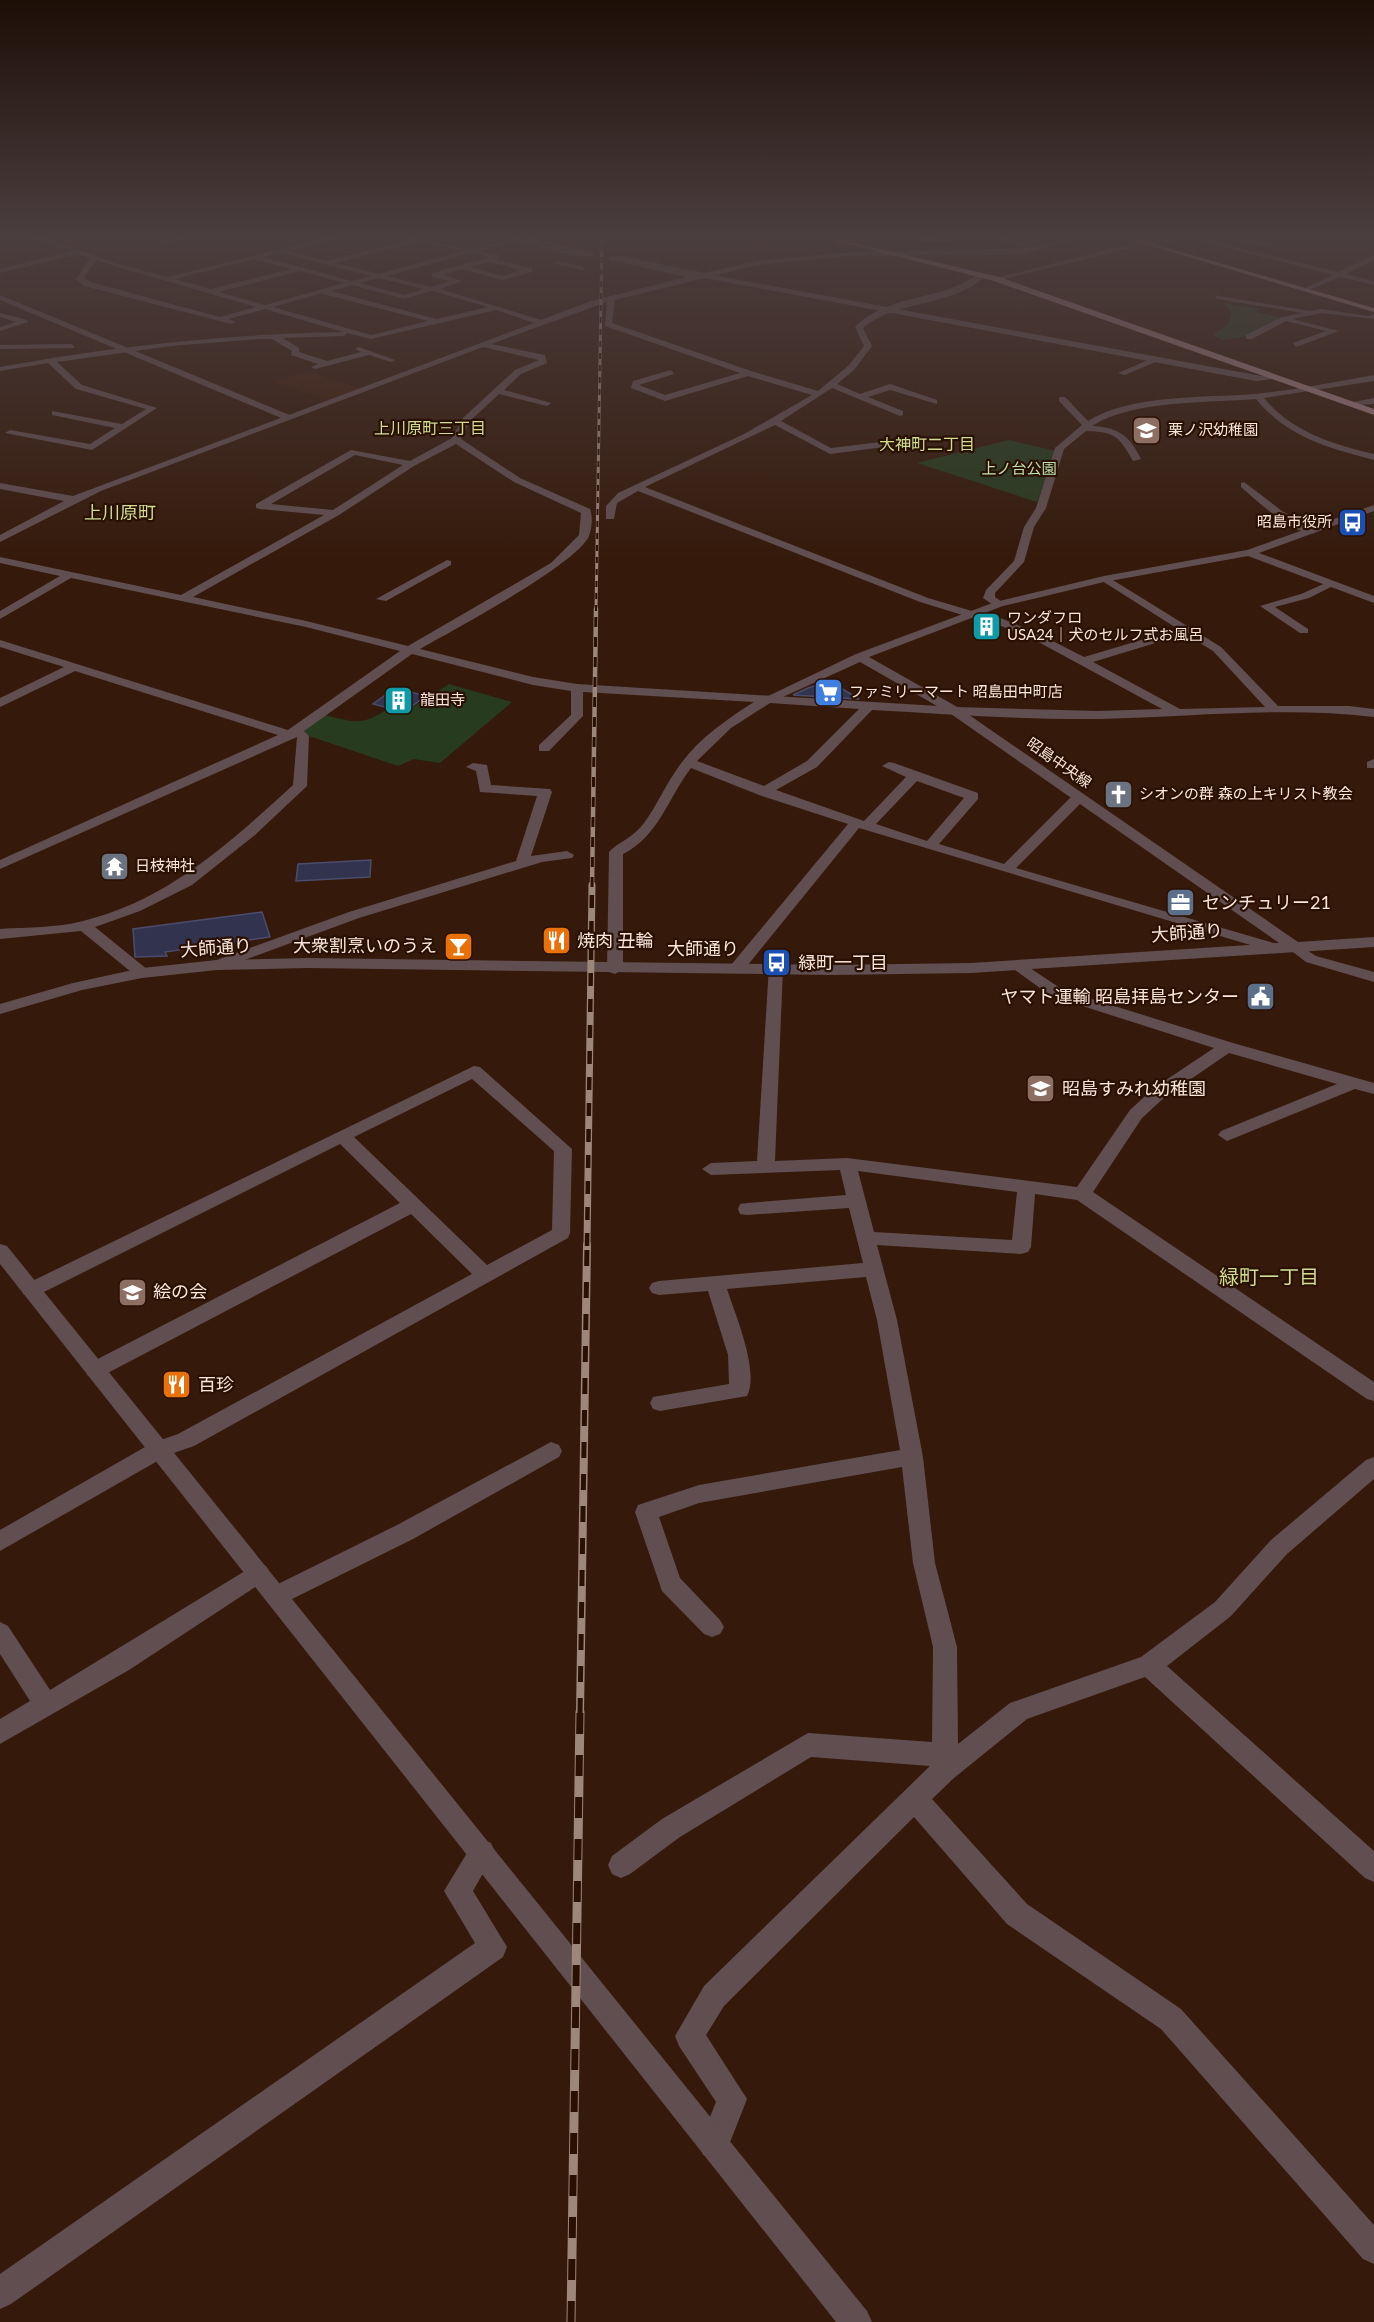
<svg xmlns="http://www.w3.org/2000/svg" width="1374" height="2322" font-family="Lato,'Noto Sans JP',sans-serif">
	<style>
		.built { fill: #3f1d0a }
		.green { fill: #273b1f }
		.building { fill: #32334f; stroke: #4b4c6b; stroke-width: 1.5 }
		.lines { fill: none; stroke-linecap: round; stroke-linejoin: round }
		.minor { fill: #614e50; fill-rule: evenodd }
		.tertiary { fill: #614e50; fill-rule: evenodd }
		.primary { fill: #9f797e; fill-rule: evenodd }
		.rail-far4-casing { stroke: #9d867a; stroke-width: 3 }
		.rail-far3-casing { stroke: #9d867a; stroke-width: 4.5 }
		.rail-far2-casing { stroke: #9d867a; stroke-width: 7 }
		.rail-far1-casing { stroke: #9d867a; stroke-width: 8 }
		.rail-casing { stroke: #9d867a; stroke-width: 9 }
		.rail-far4 { stroke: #2a1003; stroke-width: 2; stroke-dasharray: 6; stroke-linecap: butt }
		.rail-far3 { stroke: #2a1003; stroke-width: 3; stroke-dasharray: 10; stroke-linecap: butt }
		.rail-far2 { stroke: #2a1003; stroke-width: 4.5; stroke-dasharray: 13; stroke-linecap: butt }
		.rail-far1 { stroke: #2a1003; stroke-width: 5; stroke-dasharray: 16; stroke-linecap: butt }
		.rail { stroke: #2a1003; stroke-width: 7; stroke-dasharray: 21; stroke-linecap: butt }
		.labels { text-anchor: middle; stroke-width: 4.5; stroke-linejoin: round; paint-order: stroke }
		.far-poi-label { font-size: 15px; fill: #f9e5dc; stroke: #2a1003; text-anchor: start }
		.far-park-label { font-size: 15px; fill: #bae2aa; stroke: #2a1003 }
		.far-street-label { font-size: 15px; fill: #f9e5dc; stroke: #2a1003 }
		.far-neighbourhood-label { font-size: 16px; fill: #cedd90; stroke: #2a1003 }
		.far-quarter-label { font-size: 18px; fill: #cedd90; stroke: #2a1003 }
		.poi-label { font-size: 18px; fill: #f9e5dc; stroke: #2a1003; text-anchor: start }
		.street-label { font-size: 18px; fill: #f9e5dc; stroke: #2a1003 }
		.neighbourhood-label { font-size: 20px; fill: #cedd90; stroke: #2a1003 }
	</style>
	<rect width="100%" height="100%" fill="#351a0b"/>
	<path class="built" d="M308 371 361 389 330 401 273 382Z"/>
	<g class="green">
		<path d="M1224 303 1259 309 1255 312 1283 318 1244 337 1222 340 1213 335 1227 325 1232 313Z"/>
		<path d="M1009 440 1056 451 1037 502 917 463Z"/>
		<path d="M449 684 512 702 440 763 414 759 398 766 306 735 303 728 325 715C353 722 362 726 386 710L403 714Z"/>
	</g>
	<g class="building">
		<path d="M829 681 859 699 793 695 808 688Z"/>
		<path d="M395 688 426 696 404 712 373 704Z"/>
		<path d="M371 860 370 877 296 881 298 864Z"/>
		<path d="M262 912 270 937 165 952 167 956 135 957 133 929Z"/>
	</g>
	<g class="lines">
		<g class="minor">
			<path d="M6 235 46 238 115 263 167 277 338 235H347L288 251 327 261 411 239 397 235 471 249 486 245 461 235 494 243 533 235 530 237 594 253V255L580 257 515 241 479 251 500 256 497 260 532 268V272L503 280 462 269 443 275 462 281 440 289 541 320 591 301 687 277 609 260 611 257 622 256 704 273 758 261 851 252 1027 248 988 235H996L1033 247 1093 235 1021 254 851 256 758 265 615 300 612 323 751 371 818 391 848 366 864 346 855 327C888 293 942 302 980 273L987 275C953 308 899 298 863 328L872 346 854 370 837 384 860 394 890 384 937 400V404L890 390 868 397 903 411V415L900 416 832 388 781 421 831 448 889 441 894 444 892 446 830 454 775 425 645 487 928 598 972 611 981 610 1039 634 1084 657 1178 629 1099 579 1108 577 1221 647 1278 706H1349L1374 709V717C1284 706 1191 717 1100 719 1025 720 948 714 872 710L817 767 776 790 864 821 906 777 882 766 889 762 894 763 978 793V799L939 844 1004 864 1074 794H1084V800L1016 868 1277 944 1280 947 1272 952 1267 950 859 828 743 971H731L729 968 731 965 848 824 759 795 691 768C668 798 659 836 623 854V969L615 974 609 972 607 969 609 852C618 842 633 838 644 823 656 807 664 788 675 772 694 742 724 721 754 702L583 692V716L549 751H539V745L571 715V691L533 685 412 654 304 731 309 736 307 786 255 835 192 885 140 911 95 927 148 970 150 973 148 976H136L81 931 0 939V929C27 927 57 928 83 921 167 901 231 842 293 785L297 737 0 869V860L278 735 75 671 0 707V698L64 667 0 647V640L288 730 400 651 306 627 71 578 0 619V611L60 576 0 563V557L181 595 324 515 260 509 256 508V504L351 450 410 461 452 438 463 418 515 370 539 360 483 347 101 491 0 542V535L64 501 0 489V483L73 496 534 323 496 310 371 339 347 333 344 336 283 338 299 348V352L327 361 361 352 355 349 359 347 395 360 391 362 369 355 315 369 311 367 318 364 291 355 292 351 272 339H258L171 346 57 362 82 385 157 408 92 450 5 433 10 430 90 444 115 428 52 415V411L122 424 146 409 76 389 48 363 0 371V367C114 346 228 334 343 332L265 309 229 319 235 322 231 324 84 286 76 279 90 258 78 254 0 273V269L71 251C47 242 25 234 0 240V236ZM419 241 463 251 379 274 335 263ZM280 253 371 276 352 281 263 257ZM471 253 490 257 432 273V277L450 281 431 287 387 276ZM254 259 291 269 211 289 175 279ZM96 260 111 265 256 307 220 317 90 282 84 278ZM489 262 521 270 503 276 470 267ZM300 271 344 283 265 305 219 292ZM379 278 423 289 404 295 360 283ZM352 285 404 299 432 291 488 307 437 319 331 291ZM323 293V294L428 321 371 335 273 307ZM607 302 605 326 740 373 665 395 639 385 674 374 671 370 633 381 631 388 665 401 748 376 812 395 744 434 618 493 606 506V519H614L617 503 638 491 920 602 969 617 974 615 1031 638 1162 709 1097 711 955 707 577 684 533 677 420 649C453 630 576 565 589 536 592 528 593 516 590 509L520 478 461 439 470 421 499 394 547 406 551 403 504 390 521 374 547 363 545 355 491 344ZM456 444 514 482 581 513 579 535 551 563 408 646 306 621 193 597 339 515 414 466ZM355 455 403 465 333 510 271 504ZM1185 634 1213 651 1265 707 1180 709 1093 662ZM770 703 859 709 807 761 764 786 697 761 731 728ZM917 781 964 798 927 841 876 824Z"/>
			<path d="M186 235H195L161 245 158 243Z"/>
			<path d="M801 235 833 238 830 240Z"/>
			<path d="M1178 235H1187L1338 272 1374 255V260L1346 274 1374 281V285L1340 277 1305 292V288L1333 275Z"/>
			<path d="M922 238 952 239 955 241H920Z"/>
			<path d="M1238 238 1271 243 1274 245 1271 247 1236 241Z"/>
			<path d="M557 261 584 267 586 268 582 270 555 264Z"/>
			<path d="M1214 295 1310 311 1321 309 1369 316 1374 314V319L1321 313 1293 319 1339 331 1296 347 1293 343 1326 331 1286 321 1252 339H1246V335L1282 317 1303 313 1217 299Z"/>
			<path d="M0 313 27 320 28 322 0 331V327L16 322 0 317Z"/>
			<path d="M72 344 75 348 0 349V345Z"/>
			<path d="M1153 358 1160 360 1125 375 1118 373Z"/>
			<path d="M1374 375V381L1264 398C1292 432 1332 444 1374 454V460C1328 448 1287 437 1256 399 1207 403 1132 400 1092 426 1118 427 1130 436 1141 459L1133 461C1119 436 1115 432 1086 431L1064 449 1046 508 1034 527 1024 562 995 593V597L1005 604 995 606 983 598 986 590 1014 561 1024 527 1036 508 1055 448 1082 425 1059 401V397H1065L1088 421C1131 394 1205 398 1255 394 1295 390 1335 382 1374 375Z"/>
			<path d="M1244 482 1282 511 1315 529V533C1294 536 1256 500 1241 487V483Z"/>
			<path d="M447 560 451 561V565L386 601 376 599Z"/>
			<path d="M1328 582 1337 584 1309 598 1275 607 1308 629V633H1300L1260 606 1301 594Z"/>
			<path d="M1374 759V768H1367V762Z"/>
			<path d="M473 763 487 765 491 785 550 789 552 792 531 856 567 851 574 855 572 858 542 862 359 918 223 968H211L209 965 211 962 349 912 516 861 537 796 480 792 476 771 466 767Z"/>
			<path d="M1293 941 1316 956 1374 972V982L1306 962 1285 946Z"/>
			<path d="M1018 960 1063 990 1233 1043 1374 1083V1094L1355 1089 1227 1141 1218 1135 1221 1131 1337 1084 1229 1053 1166 1096 1142 1118 1093 1192 1374 1382V1401L1367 1399 1077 1200 1035 1194 1031 1247 1028 1252 1021 1254 877 1245 897 1320 923 1457 935 1563 957 1647 958 1744 1010 1703 1141 1657 1215 1602 1271 1540 1366 1460 1374 1457V1479L1287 1554 1231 1616 1167 1666 1374 1851V1882L1365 1878 1145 1677 1027 1719 954 1778 932 1799 1027 1904 1181 2009 1374 2225V2264L1363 2259 1161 2029 1007 1924 914 1817 724 2006 706 2035 747 2099 725 2155 714 2159 703 2155 699 2144 716 2102 679 2046 675 2036 704 1986 930 1766 811 1757 680 1837 630 1874 621 1878 612 1874 608 1865 612 1856 662 1819 808 1733 932 1742 933 1647 913 1563 902 1467 699 1503 659 1517 680 1578 720 1620 724 1627 720 1634 712 1637 704 1634 662 1591 635 1512 638 1505 699 1485 900 1450 877 1320 866 1277 727 1289C735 1314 760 1372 747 1396L660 1411 653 1409 650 1403 653 1397 729 1384 728 1355 708 1291 659 1295 652 1293 649 1288 652 1283 659 1281 863 1263 849 1208 747 1215 740 1214 738 1209 740 1204 747 1203 846 1195 840 1170 711 1175 702 1169 711 1163 757 1161 769 966H781L783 969 775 1161 847 1158 1077 1187 1130 1110 1154 1088 1214 1048 1051 996 1012 968 1010 965 1012 962ZM858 1171 1017 1192 1012 1240 874 1232Z"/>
			<path d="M474 1066 480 1067 572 1149 570 1233 568 1238 194 1446 168 1455 0 1551V1530L152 1443 178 1434 472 1274 411 1214 102 1376 95 1378 88 1376 85 1370 88 1364 400 1203 340 1144 38 1295H24L21 1290 24 1285ZM472 1079 554 1151 552 1230 487 1265 354 1137Z"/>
			<path d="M551 1442 559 1445 562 1451 559 1457 413 1539 284 1603 276 1606 268 1603 264 1596 268 1589 397 1525Z"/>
			<path d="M258 1563 266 1566 270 1573 266 1580 129 1670 0 1744V1719L30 1701 0 1654V1622L8 1626 50 1690Z"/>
			<path d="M482 1839 491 1843 495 1852 473 1891 507 1947 503 1957 11 2304 0 2309V2274L475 1943 444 1891 473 1843Z"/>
		</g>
		<g class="tertiary">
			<path d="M1194 235H1207L1122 250 996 281 992 279 1122 246Z"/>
			<path d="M702 273 1256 375 1281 378 1256 381 699 277Z"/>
			<path d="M0 295 292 416 293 418 286 420 0 300Z"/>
			<path d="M1374 398V404L1358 405 1354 402Z"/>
			<path d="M1374 505V511L1259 553 1374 596V603L1248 556 1104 582 1003 606 869 657 959 708 1298 942 1374 937V947L971 973 831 975 308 968 217 970 142 978 82 990 0 1014V1004L73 983 142 968 217 960 308 958 831 965 971 963 1279 943 951 714 860 662 774 701H766L764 698 856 654 995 602 1104 576 1247 550Z"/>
			<path d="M0 1244 7 1246 867 2311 872 2322H836L0 1264Z"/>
		</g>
		<g class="primary">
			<path d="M813 235H822L999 277 1374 409V415L994 281Z"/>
			<path d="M1114 235H1123L1374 308V312Z"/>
		</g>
		<defs>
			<path id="rail-far4" d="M596 611 602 235"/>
			<path id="rail-far3" d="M592 887 596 609"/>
			<path id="rail-far2" d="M587 1246 592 885"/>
			<path id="rail-far1" d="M580 1714 587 1245"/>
			<path id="rail" d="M571 2322 580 1712"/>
		</defs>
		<use href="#rail-far4" class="rail-far4-casing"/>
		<use href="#rail-far3" class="rail-far3-casing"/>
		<use href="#rail-far2" class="rail-far2-casing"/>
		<use href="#rail-far1" class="rail-far1-casing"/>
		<use href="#rail" class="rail-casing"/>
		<use href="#rail-far4" class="rail-far4"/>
		<use href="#rail-far3" class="rail-far3"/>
		<use href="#rail-far2" class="rail-far2"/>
		<use href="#rail-far1" class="rail-far1"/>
		<use href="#rail" class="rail"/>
	</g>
	<linearGradient id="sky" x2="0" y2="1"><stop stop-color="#1d0e06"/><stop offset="0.42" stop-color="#4b3e3f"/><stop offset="1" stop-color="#4b3e3f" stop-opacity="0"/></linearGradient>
	<rect width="1374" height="560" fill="url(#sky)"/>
	<defs>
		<symbol id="school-square" viewBox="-11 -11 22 22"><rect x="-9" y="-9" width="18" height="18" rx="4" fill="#8d6e63" stroke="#2a1003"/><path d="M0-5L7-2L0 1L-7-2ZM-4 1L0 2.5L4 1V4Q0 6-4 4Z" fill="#fff"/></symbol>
		<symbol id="bus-square" viewBox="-11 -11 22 22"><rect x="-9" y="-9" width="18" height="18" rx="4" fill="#1a4fb4" stroke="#2a1003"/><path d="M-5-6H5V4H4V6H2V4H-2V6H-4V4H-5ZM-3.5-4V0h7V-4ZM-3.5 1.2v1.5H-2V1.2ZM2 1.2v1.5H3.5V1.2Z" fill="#fff"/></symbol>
		<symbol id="building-square" viewBox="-11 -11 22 22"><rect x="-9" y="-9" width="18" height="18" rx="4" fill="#0f9aa8" stroke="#2a1003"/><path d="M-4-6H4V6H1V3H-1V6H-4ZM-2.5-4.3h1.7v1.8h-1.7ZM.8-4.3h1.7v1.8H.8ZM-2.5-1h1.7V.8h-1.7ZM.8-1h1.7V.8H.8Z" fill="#fff"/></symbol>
		<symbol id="supermarket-square" viewBox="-11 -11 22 22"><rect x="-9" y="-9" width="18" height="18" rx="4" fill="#3f7fe0" stroke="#2a1003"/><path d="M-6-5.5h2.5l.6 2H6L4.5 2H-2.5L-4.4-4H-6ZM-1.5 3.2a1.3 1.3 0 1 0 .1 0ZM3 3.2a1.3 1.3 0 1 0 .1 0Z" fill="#fff"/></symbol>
		<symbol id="church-square" viewBox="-11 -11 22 22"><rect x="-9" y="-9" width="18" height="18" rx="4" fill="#6b7280" stroke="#2a1003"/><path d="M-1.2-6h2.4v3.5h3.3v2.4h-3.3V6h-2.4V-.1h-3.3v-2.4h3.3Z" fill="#fff"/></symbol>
		<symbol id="temple-square" viewBox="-11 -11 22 22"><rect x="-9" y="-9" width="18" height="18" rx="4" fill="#6b7280" stroke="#2a1003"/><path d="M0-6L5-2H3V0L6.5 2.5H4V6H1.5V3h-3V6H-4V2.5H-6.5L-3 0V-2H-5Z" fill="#fff"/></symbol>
		<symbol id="office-square" viewBox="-11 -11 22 22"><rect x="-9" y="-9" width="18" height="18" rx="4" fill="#5c6f8a" stroke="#2a1003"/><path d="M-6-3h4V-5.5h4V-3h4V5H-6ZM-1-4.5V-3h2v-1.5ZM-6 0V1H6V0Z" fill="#fff"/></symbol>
		<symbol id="restaurant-square" viewBox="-11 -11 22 22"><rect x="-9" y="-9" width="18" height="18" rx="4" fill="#e8710a" stroke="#2a1003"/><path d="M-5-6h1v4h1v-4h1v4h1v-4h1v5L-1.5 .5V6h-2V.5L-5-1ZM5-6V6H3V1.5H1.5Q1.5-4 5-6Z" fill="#fff"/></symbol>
		<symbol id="bar-square" viewBox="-11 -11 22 22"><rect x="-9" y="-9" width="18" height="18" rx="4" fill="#e8710a" stroke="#2a1003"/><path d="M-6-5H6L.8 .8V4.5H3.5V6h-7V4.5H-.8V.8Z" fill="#fff"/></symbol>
		<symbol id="civic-square" viewBox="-11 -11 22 22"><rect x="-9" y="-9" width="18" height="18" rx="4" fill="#5c6f8a" stroke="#2a1003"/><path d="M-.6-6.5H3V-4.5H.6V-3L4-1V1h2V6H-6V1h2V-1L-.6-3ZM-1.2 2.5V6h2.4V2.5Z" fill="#fff"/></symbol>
	</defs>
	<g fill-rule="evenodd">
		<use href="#school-square" x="1130" y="414" width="33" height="33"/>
		<use href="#bus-square" x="1336" y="506" width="33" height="33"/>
		<use href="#building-square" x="970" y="610" width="33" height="33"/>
		<use href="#supermarket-square" x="812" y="676" width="33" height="33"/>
		<use href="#building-square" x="382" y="684" width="33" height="33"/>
		<use href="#church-square" x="1102" y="778" width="33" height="33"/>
		<use href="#temple-square" x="98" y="850" width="33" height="33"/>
		<use href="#office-square" x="1164" y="886" width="33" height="33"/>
		<use href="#restaurant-square" x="540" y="924" width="33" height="33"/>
		<use href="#bar-square" x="442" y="930" width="33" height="33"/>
		<use href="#bus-square" x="760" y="946" width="33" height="33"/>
		<use href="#civic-square" x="1244" y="980" width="33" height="33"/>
		<use href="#school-square" x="1024" y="1072" width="33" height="33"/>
		<use href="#school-square" x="116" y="1276" width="33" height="33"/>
		<use href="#restaurant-square" x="160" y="1368" width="33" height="33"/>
	</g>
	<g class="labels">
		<g class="far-poi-label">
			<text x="1168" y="435">栗ノ沢幼稚園</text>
			<text x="1332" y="527" text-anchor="end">昭島市役所</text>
			<text x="1007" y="623">ワンダフロ<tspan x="1007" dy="17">USA24｜犬のセルフ式お風呂</tspan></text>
			<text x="849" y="697">ファミリーマート 昭島田中町店</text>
			<text x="420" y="705">龍田寺</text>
			<text x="1139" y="799">シオンの群 森の上キリスト教会</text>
			<text x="135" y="871">日枝神社</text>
		</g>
		<g class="far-park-label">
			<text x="1019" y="474">上ノ台公園</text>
		</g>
		<g class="far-street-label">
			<text transform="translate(1059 763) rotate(35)" y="5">昭島中央線</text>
		</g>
		<g class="far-neighbourhood-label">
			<text x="430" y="434">上川原町三丁目</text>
			<text x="927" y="450">大神町二丁目</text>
		</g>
		<g class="far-quarter-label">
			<text x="120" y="519">上川原町</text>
		</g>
		<g class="poi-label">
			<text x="1202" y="909">センチュリー21</text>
			<text x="577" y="947">焼肉 丑輪</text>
			<text x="437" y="952" text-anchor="end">大衆割烹いのうえ</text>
			<text x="798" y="969">緑町一丁目</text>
			<text x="1239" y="1003" text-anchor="end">ヤマト運輸 昭島拝島センター</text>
			<text x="1062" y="1095">昭島すみれ幼稚園</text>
			<text x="153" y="1298">絵の会</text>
			<text x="198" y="1391">百珍</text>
		</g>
		<g class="street-label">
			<text transform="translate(1187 933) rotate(-4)" y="6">大師通り</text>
			<text transform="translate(216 948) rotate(-4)" y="6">大師通り</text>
			<text x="703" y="955">大師通り</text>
		</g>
		<g class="neighbourhood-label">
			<text x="1269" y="1284">緑町一丁目</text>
		</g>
	</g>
</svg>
